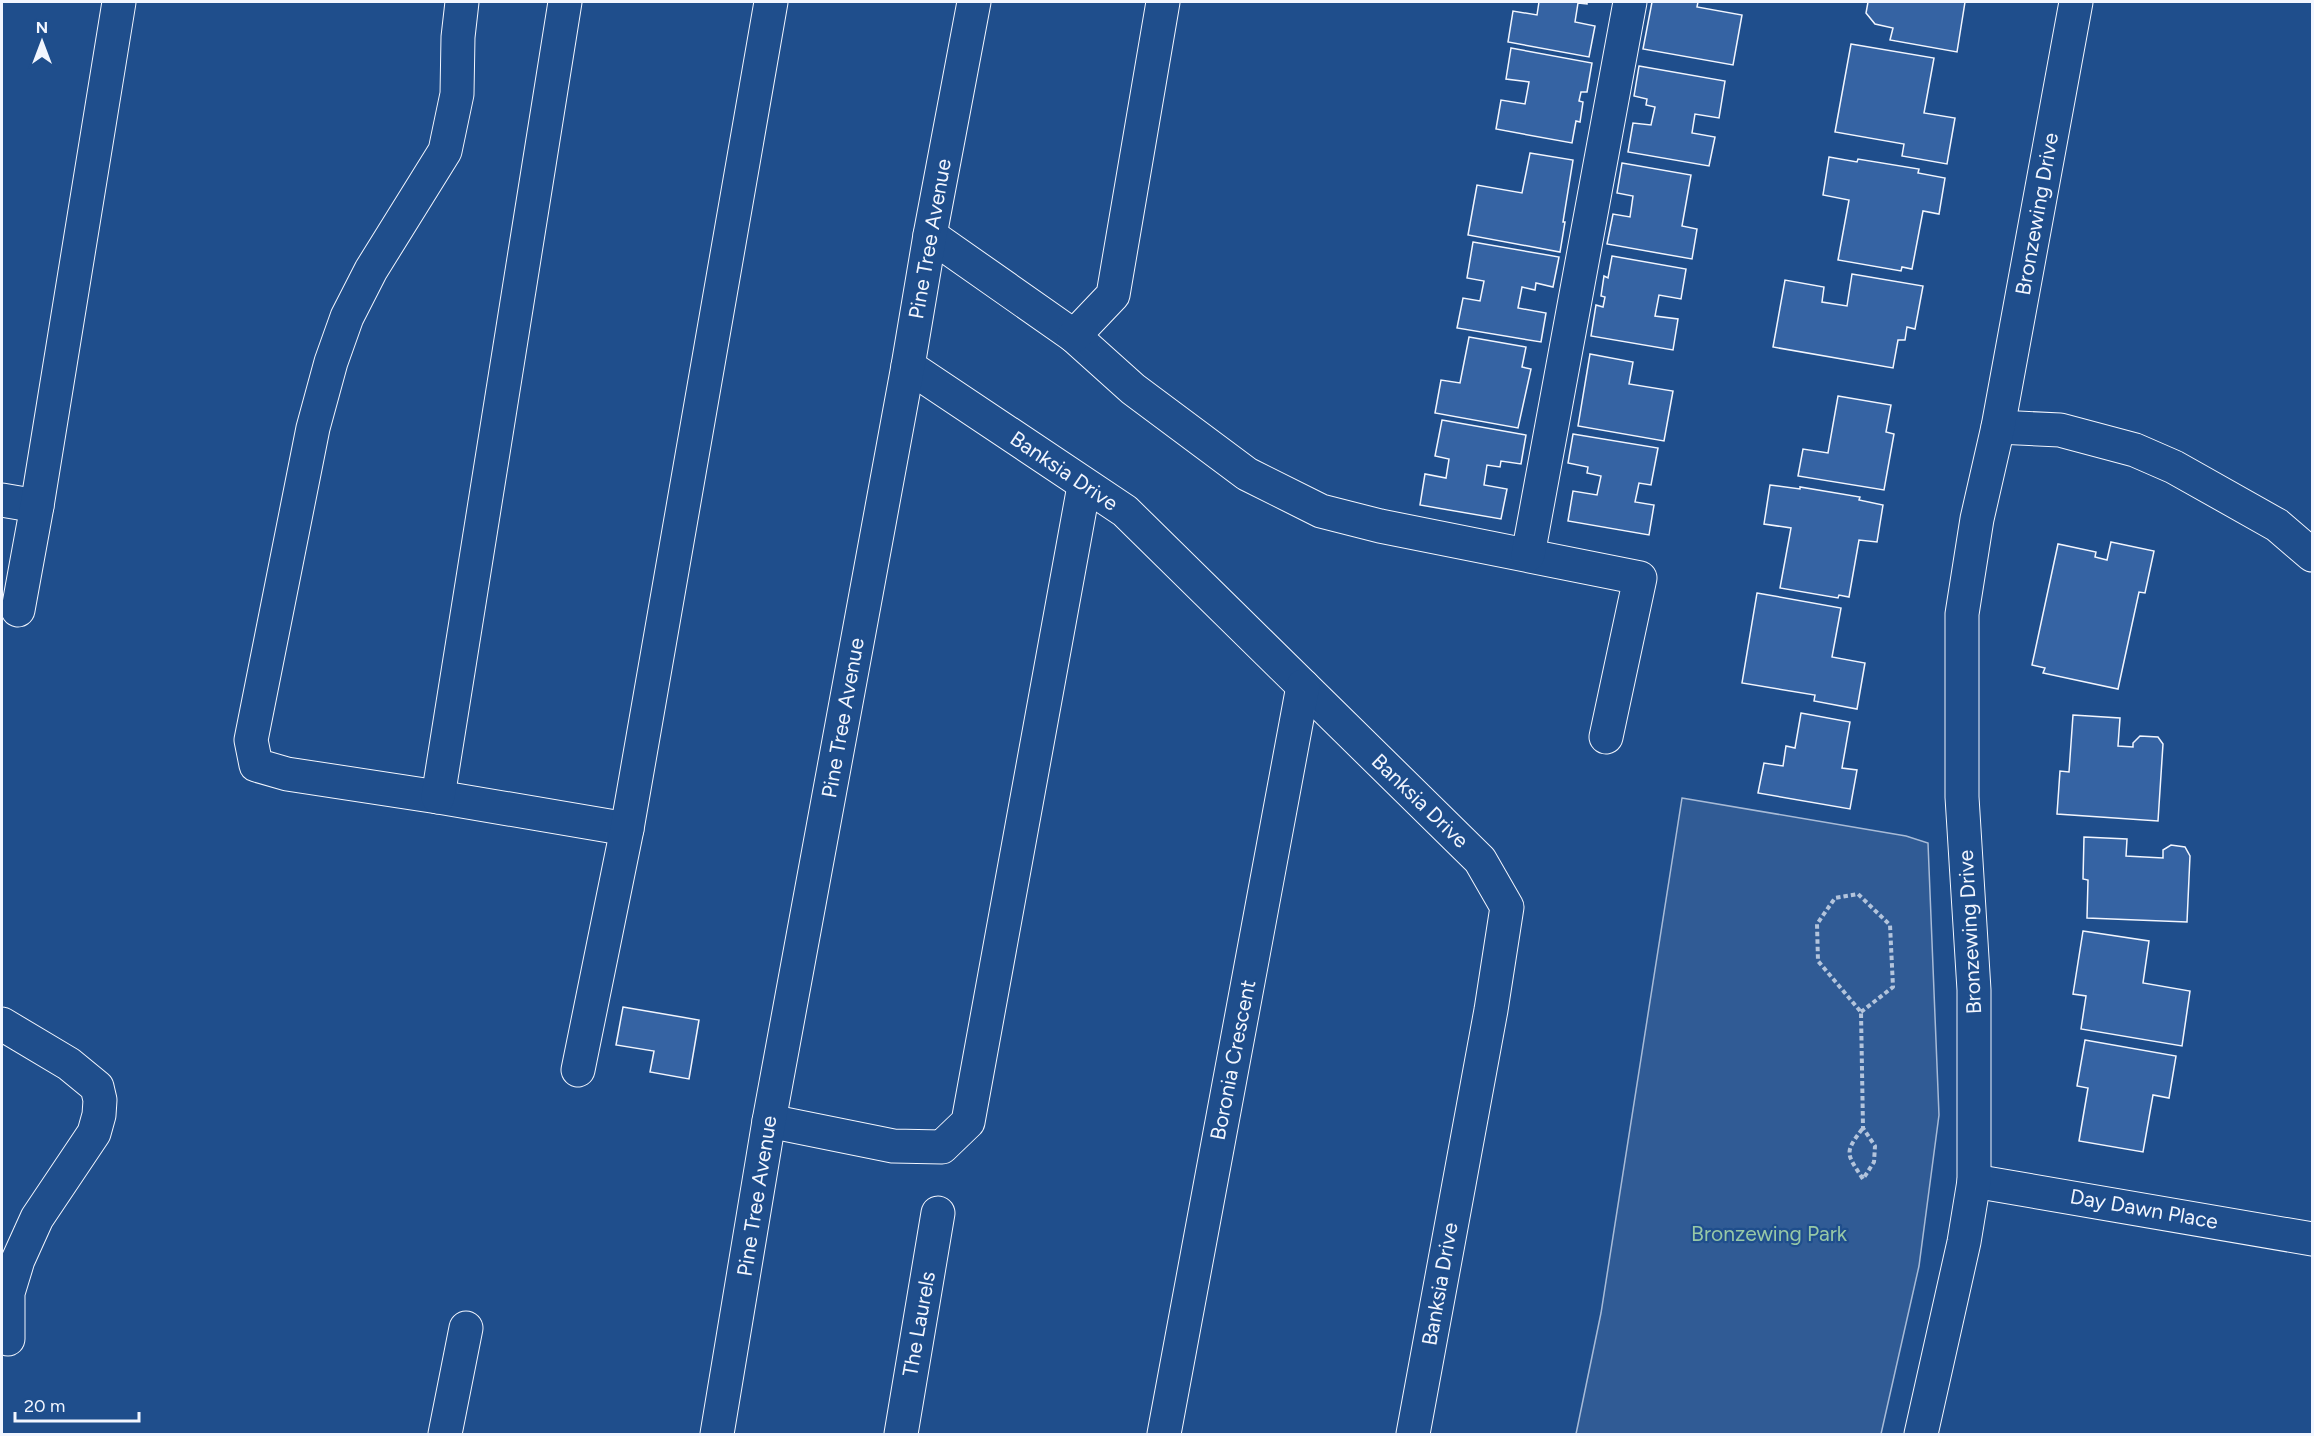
<svg xmlns="http://www.w3.org/2000/svg" width="2314" height="1436" font-family="Figtree,sans-serif">
	<style>
		.built { fill: #305b95; stroke: #a8bbd7; stroke-width: 1.5 }
		.building { fill: #3563a3; stroke: #f2f6ff; stroke-width: 1.5 }
		.lines { fill: none; stroke-linecap: round; stroke-linejoin: round }
		.minor-casing { stroke: #f2f6ff; stroke-width: 35 }
		.path { stroke: #b3c4dc; stroke-width: 4; stroke-dasharray: 4.5 3; stroke-linecap: butt }
		.minor { stroke: #1f4e8c; stroke-width: 33 }
		.labels { text-anchor: middle; stroke-width: 4.5; stroke-linejoin: round; paint-order: stroke }
		.street-label { font-size: 21px; fill: #f2f6ff; stroke: #1f4e8c }
		.park-label { font-size: 21px; fill: #97c8a6; stroke: #1f4e8c }
	</style>
	<rect width="100%" height="100%" fill="#1f4e8c"/>
	<path class="built" d="M1682 798 1906 836 1928 843 1939 1115 1919 1266 1881 1434H1576L1601 1313Z"/>
	<g class="building">
		<path d="M1539 2H1587V4L1578 3 1575 22 1595 26 1589 57 1508 42 1513 11 1537 15Z"/>
		<path d="M1652 2H1698L1697 7 1742 15 1733 65 1643 49Z"/>
		<path d="M1868 2H1965L1957 52 1890 40 1893 28 1875 24 1866 13Z"/>
		<path d="M1851 44 1934 58 1924 113 1955 118 1947 164 1902 156 1904 144 1835 132Z"/>
		<path d="M1511 48 1592 63 1587 92H1581L1579 101 1583 102 1580 122 1576 121 1572 143 1496 129 1501 100 1525 104 1529 82 1506 79Z"/>
		<path d="M1639 66 1725 81 1719 118 1695 114 1692 133 1715 137 1709 166 1628 152 1633 123 1651 125 1655 107 1646 105 1647 99 1634 96Z"/>
		<path d="M1530 153 1573 160 1563 222H1565L1560 252 1468 235 1477 185 1522 193Z"/>
		<path d="M1829 157 1857 162 1858 159 1919 169 1918 173 1945 178 1939 214 1923 211 1912 269 1902 267 1901 271 1838 260 1849 200 1823 195Z"/>
		<path d="M1622 163 1691 175 1682 226 1697 229 1692 259 1607 244 1613 214 1630 217 1633 196 1617 193Z"/>
		<path d="M1473 242 1559 257 1553 287 1536 283 1535 290 1522 287 1518 308 1546 313 1541 342 1457 328 1463 298 1480 301 1484 281 1467 278Z"/>
		<path d="M1612 256 1686 269 1681 299 1659 295 1655 316 1678 319 1673 350 1591 336 1596 305 1603 307 1605 297 1601 296 1604 276 1608 278Z"/>
		<path d="M1852 274 1923 286 1915 329 1907 327 1905 340H1898L1893 368 1773 347 1785 280 1824 287 1822 302 1847 306Z"/>
		<path d="M1469 337 1526 347 1522 367 1531 369 1518 428 1435 413 1441 380 1460 383Z"/>
		<path d="M1590 354 1633 362 1629 384 1673 391 1664 441 1578 426Z"/>
		<path d="M1838 396 1891 405 1886 432 1894 434 1884 490 1798 476 1803 449 1828 453Z"/>
		<path d="M1442 420 1526 435 1521 464 1501 461 1500 467 1487 465 1484 485 1507 489 1501 519 1420 505 1425 474 1446 478 1449 459 1435 456Z"/>
		<path d="M1573 434 1658 448 1651 485 1639 483 1635 502 1654 505 1649 535 1568 521 1573 491 1597 495 1601 476 1587 473 1588 467 1568 463Z"/>
		<path d="M1770 485 1800 489V487L1860 497 1859 500 1883 505 1877 542 1859 540 1849 597 1839 595 1838 598 1780 588 1791 528 1764 524Z"/>
		<path d="M2111 542 2154 551 2145 593 2139 592 2118 689 2043 673 2045 668 2032 665 2058 544 2096 552 2095 557 2107 560Z"/>
		<path d="M1757 593 1841 608 1832 657 1865 663 1857 709 1814 701 1815 695 1742 683Z"/>
		<path d="M1801 713 1850 722 1842 768 1857 770 1850 809 1758 793 1764 763 1783 766 1786 746 1795 748Z"/>
		<path d="M2073 715 2120 718 2118 746 2133 747V743L2140 736 2158 737 2163 744 2158 821 2057 814 2060 771 2069 772Z"/>
		<path d="M2084 837 2127 839 2126 856 2163 858V850L2171 845 2185 847 2190 856 2187 922 2087 918 2088 880 2083 879Z"/>
		<path d="M2083 931 2149 941 2143 983 2190 991 2182 1046 2081 1029 2086 996 2073 994Z"/>
		<path d="M623 1007 699 1020 689 1079 650 1072 654 1051 616 1045Z"/>
		<path d="M2085 1040 2176 1056 2169 1098 2153 1095 2143 1152 2079 1141 2088 1088 2077 1086Z"/>
	</g>
	<g class="lines">
		<defs>
			<g id="minor">
				<path d="M462 2 458 37 457 94 445 151 371 270 347 317 331 362 313 428 251 740 256 765 287 774 438 797 627 829"/>
				<path d="M930 235 1074 336 1133 389 1247 474 1321 511 1380 526 1640 578 1606 737"/>
				<path d="M1074 336 1113 295 1163 2"/>
				<path d="M908 366 1125 511 1480 860 1507 907 1491 1010 1413 1434"/>
				<path d="M1998 427 2060 430 2135 450 2174 467 2277 525 2312 555"/>
				<path d="M2 500 37 506"/>
				<path d="M1528 555 1630 2"/>
				<path d="M18 610 37 506 119 2"/>
				<path d="M438 797 565 2"/>
				<path d="M2 1024 69 1064 97 1087 100 1100 99 1115 94 1133 37 1218 18 1260 8 1293V1339"/>
				<path d="M578 1070 627 829 771 2"/>
				<path d="M769 1121 893 1146 942 1147 968 1122 1084 486"/>
				<path d="M1974 1181 2312 1239"/>
				<path d="M445 1434 466 1328"/>
				<path d="M717 1434 769 1121 908 366 930 235 974 2"/>
				<path d="M901 1434 938 1213"/>
				<path d="M1164 1434 1303 686"/>
				<path d="M1921 1434 1964 1242 1974 1181V990L1962 797V614L1977 519 1998 427 2076 2"/>
			</g>
		</defs>
		<use href="#minor" class="minor-casing"/>
		<path class="path" d="M1861 1012 1893 987 1890 925 1858 894 1835 898 1817 924 1818 961 1861 1012 1863 1128 1875 1146 1874 1162 1863 1179C1846 1153 1844 1153 1863 1128"/>
		<use href="#minor" class="minor"/>
	</g>
	<g class="labels">
		<g class="street-label">
			<text transform="translate(2037 214) rotate(-80)" y="7">Bronzewing Drive</text>
			<text transform="translate(930 239) rotate(-80)" y="7">Pine Tree Avenue</text>
			<text transform="translate(1064 471) rotate(34)" y="7">Banksia Drive</text>
			<text transform="translate(843 718) rotate(-80)" y="7">Pine Tree Avenue</text>
			<text transform="translate(1420 801) rotate(44)" y="7">Banksia Drive</text>
			<text transform="translate(1970 932) rotate(-93)" y="7">Bronzewing Drive</text>
			<text transform="translate(1233 1060) rotate(-79)" y="7">Boronia Crescent</text>
			<text transform="translate(757 1196) rotate(-81)" y="7">Pine Tree Avenue</text>
			<text transform="translate(2144 1209) rotate(10)" y="7">Day Dawn Place</text>
			<text transform="translate(1440 1284) rotate(-80)" y="7">Banksia Drive</text>
			<text transform="translate(919 1324) rotate(-80)" y="7">The Laurels</text>
		</g>
		<g class="park-label">
			<text x="1769" y="1241">Bronzewing Park</text>
		</g>
	</g>
	<rect width="2314" height="1436" fill="none" stroke="#f2f6ff" stroke-width="6"/>
	<g transform="translate(42 42)" stroke="#1f4e8c" stroke-width="4.5" paint-order="stroke">
	<path d="M0-4.5L10 22L0 15L-10 22Z" fill="#f2f6ff"/>
	<text y="-9" font-size="16" font-weight="bold" text-anchor="middle" fill="#f2f6ff">N</text>
	</g>
	<path d="M15 1412v9h124v-9" fill="none" stroke="#f2f6ff" stroke-width="3"/>
	<text x="24" y="1412" font-size="18" fill="#f2f6ff" stroke="#1f4e8c" stroke-width="4.5" paint-order="stroke">20 m</text>
</svg>
